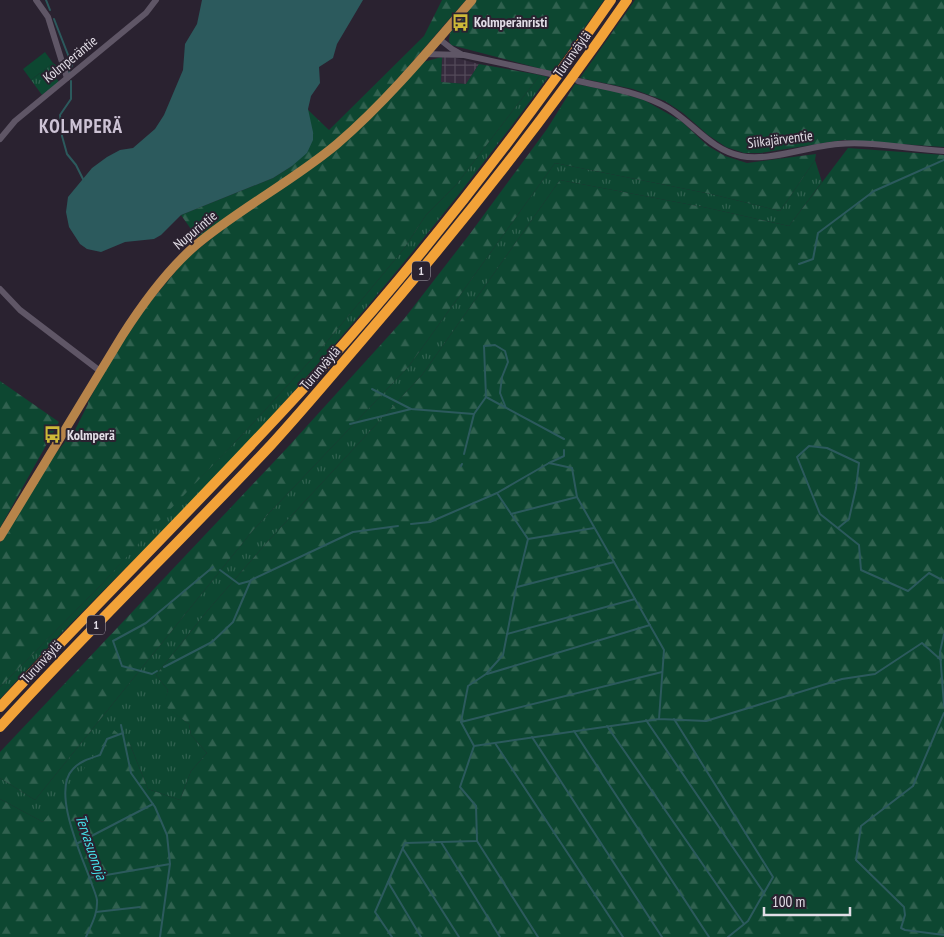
<svg xmlns="http://www.w3.org/2000/svg" width="944" height="937" font-family="'PT Sans Narrow',sans-serif">
	<style>
		.industrial { fill: url(#industrial-grid) }
		.grass { fill: url(#grass-tufts) }
		.forest { fill: url(#forest-firs) }
		.pitch { fill: #0d4731 }
		.water { fill: #2c5a5d }
		.lines { fill: none; stroke-linecap: round; stroke-linejoin: round }
		.stream { stroke: #2c5a5d; stroke-width: 2 }
		.minor { stroke: #5f5666; stroke-width: 6 }
		.major { stroke: #b7844a; stroke-width: 9 }
		.highway { stroke: #f2a238; stroke-width: 10 }
		.labels { text-anchor: middle; stroke-width: 4; stroke-linejoin: round; paint-order: stroke }
		.shield { fill: #2a2230; stroke: #aba5af; stroke-width: 1 }
		.shield-label { font-size: 12px; font-weight: bold; fill: #e2dde6 }
		.poi-label { font-size: 14px; font-weight: bold; fill: #e2dde6; stroke: #2a2230; text-anchor: start }
		.street-label { font-size: 14px; fill: #e2dde6; stroke: #2a2230 }
		.water-label { font-size: 15px; font-style: italic; fill: #45e0e9; stroke: #2a2230 }
		.district-label { font-size: 19px; font-weight: bold; letter-spacing: 1px; fill: #cdc3d5; stroke: #2a2230 }
	</style>
	<defs>
		<pattern id="industrial-grid" width="8" height="8" patternUnits="userSpaceOnUse" patternTransform="scale(1.25)"><rect width="8" height="8" fill="#362b3d"/><path d="M0 4h8M4 0v8" fill="none" stroke="#534959"/></pattern>
		<pattern id="grass-tufts" width="24" height="20" patternUnits="userSpaceOnUse" patternTransform="scale(1.25)"><rect width="24" height="20" fill="#0d4731"/><path d="M3 7l-1-3M5 7V3M7 7l1-3M15 17l-1-3M17 17v-4M19 17l1-3" fill="none" stroke="#30614f"/></pattern>
		<pattern id="forest-firs" width="22" height="20" patternUnits="userSpaceOnUse" patternTransform="scale(1.25)"><rect width="22" height="20" fill="#0d4731"/><path d="M5 1l3.5 6h-7zM16 11l3.5 6h-7z" fill="#30614f"/></pattern>
	</defs>
	<rect width="100%" height="100%" fill="#2a2230"/>
	<path class="industrial" d="M442 57H452L479 64 466 84 441 82Z"/>
	<g class="grass">
		<path d="M53 63 57 66 60 74 56 78 59 82 42 95 31 80Z"/>
		<path d="M540 75 548 77C455 204 355 325 249 441 168 529 80 610 0 699V687L102 584 157 522 243 434 320 350 403 250 426 215 456 185Z"/>
		<path d="M815 160 822 182 789 226 708 208 560 180 422 375 269 540 208 610 156 675 168 690 164 705 189 724 191 735 207 753 191 771 180 800 148 789 129 742 43 822 0 799V778L35 800 254 529 409 366 555 163 711 194 780 211Z"/>
	</g>
	<g class="forest">
		<path d="M442 0H466C424 47 385 98 337 139 294 176 243 204 198 239L181 215 273 178 292 166 309 117 307 109 329 130 424 36Z"/>
		<path d="M475 0H604L553 72 451 45 449 41 450 33 462 20 469 7Z"/>
		<path d="M635 0H944V147L843 140 761 153H744L726 147 708 135 683 113 665 101 633 89 580 78Z"/>
		<path d="M442 57 441 82 466 84 479 64 540 75 456 185 426 215 403 250 320 350 243 434 157 523 102 584 0 687V543L49 462 76 428 88 404V402L109 363 147 306 185 260 223 229 324 158 423 62Z"/>
		<path d="M575 84 613 91 644 100 681 121 708 146 725 156 747 163 816 154 815 160 780 211 711 194 555 163 409 366 254 529 35 800 0 778V752L287 448 404 319 469 235 547 129Z"/>
		<path d="M848 148 944 155V937H0V799L43 822 114 730 129 742 148 789 180 800 191 771 207 753 191 735 189 724 163 705 168 690 156 675 208 610 269 540 422 375 560 180 708 208 789 226Z"/>
		<path d="M0 381 59 422 0 528Z"/>
	</g>
	<path class="pitch" d="M45 52 53 63 31 80 23 69Z"/>
	<path class="water" d="M202 0H363L337 44 333 58 319 67 320 83 311 96 308 109 313 132V140L307 153 292 166 273 178 181 215 161 235 154 239 125 242 101 252 87 249 80 244 69 227 66 212 68 197 92 168 107 157 120 150 133 148 155 129 164 115 183 70 185 44 197 24Z"/>
	<g class="lines">
		<g class="stream">
			<path d="M46 0 50 10"/>
			<path d="M54 19 72 65 69 73"/>
			<path d="M71 81V99L60 115 62 136 67 154 76 165 84 181"/>
			<path d="M799 264 813 259 818 233 874 191 944 160"/>
			<path d="M372 389 411 409 474 414"/>
			<path d="M506 408 500 393 502 377 508 362 505 351 495 345 484 346 486 397 564 439"/>
			<path d="M350 424 411 409"/>
			<path d="M464 454 474 414 486 397"/>
			<path d="M549 463 564 456V450"/>
			<path d="M461 466 462 464"/>
			<path d="M511 514 577 497"/>
			<path d="M411 524 430 522 497 493"/>
			<path d="M838 528 849 519 856 488 859 463 827 448 809 446 797 457 820 514 859 545 861 570 908 591 929 573 944 581"/>
			<path d="M528 539 594 528"/>
			<path d="M220 570 239 584 250 581"/>
			<path d="M517 587 614 562"/>
			<path d="M507 634 635 599"/>
			<path d="M944 634 940 652 944 706"/>
			<path d="M164 667 212 642 233 622 251 580 353 532 398 526"/>
			<path d="M157 671 152 674 122 666 113 641 146 623 213 567"/>
			<path d="M487 674 650 625"/>
			<path d="M944 713 913 786 861 826 856 860 904 907 905 915 901 928 905 930 944 935"/>
			<path d="M659 719 664 650 577 497 572 468 549 463 497 493 528 539 516 588 503 655 486 674 468 686 461 722 474 746 659 719 706 721 842 679 875 674 922 643 941 660"/>
			<path d="M674 719 773 877 748 921 728 937"/>
			<path d="M646 720 764 893"/>
			<path d="M461 722 662 672"/>
			<path d="M121 725 131 773 155 807 167 835 170 864 160 937"/>
			<path d="M607 726 744 924"/>
			<path d="M574 731 709 937"/>
			<path d="M532 737 662 937"/>
			<path d="M495 743 623 937"/>
			<path d="M477 841 538 937"/>
			<path d="M441 842 500 937"/>
			<path d="M78 843 153 804"/>
			<path d="M403 849 459 937"/>
			<path d="M89 878 170 864"/>
			<path d="M388 882 421 937"/>
			<path d="M96 912 140 907"/>
			<path d="M86 937C91 925 98 914 97 900 96 894 93 888 91 882 82 856 51 791 73 769 80 761 91 758 100 755L107 739 123 733"/>
			<path d="M392 937 375 912 405 843 477 841 476 806 460 787 474 746"/>
		</g>
		<g class="minor">
			<path d="M36 0 48 17 67 78"/>
			<path d="M438 38 452 49 461 54"/>
			<path d="M424 54 464 55 551 74"/>
			<path d="M578 81C608 88 641 92 668 108 693 123 711 150 741 156 768 162 809 146 838 144 873 141 909 149 944 151"/>
			<path d="M0 139 15 121 146 13 156 0"/>
			<path d="M0 289 20 310 100 371"/>
		</g>
		<path class="major" d="M0 537 122 336C143 303 166 271 196 245 240 208 293 181 337 144 386 102 430 49 472 0"/>
		<g class="highway">
			<path d="M0 707C107 592 219 483 324 366 427 251 523 127 611 0"/>
			<path d="M0 727C88 630 182 540 271 445 303 410 333 374 363 339 457 230 546 118 627 0"/>
		</g>
	</g>
	<defs>
		<symbol id="bus-bare" viewBox="-9 -9 18 18"><path d="M-5-6H5V4H4V6H2V4H-2V6H-4V4H-5ZM-3.5-4V0h7V-4ZM-3.5 1.2v1.5H-2V1.2ZM2 1.2v1.5H3.5V1.2Z" fill="#cdb938" stroke="#2a2230" stroke-width="2.5" paint-order="stroke"/></symbol>
	</defs>
	<g fill-rule="evenodd">
		<use href="#bus-bare" x="448" y="10" width="25" height="25"/>
		<use href="#bus-bare" x="40" y="422" width="25" height="25"/>
	</g>
	<g class="labels">
		<g class="shield">
			<rect x="412" y="261.5" width="18" height="19" rx="4"/>
			<rect x="87" y="615.5" width="18" height="19" rx="4"/>
		</g>
		<g class="shield-label">
			<text x="421" y="275">1</text>
			<text x="96" y="629">1</text>
		</g>
		<g class="poi-label">
			<text x="474" y="27">Kolmperänristi</text>
			<text x="67" y="440">Kolmperä</text>
		</g>
		<g class="street-label">
			<text transform="translate(572 54) rotate(-54)" y="5">Turunväylä</text>
			<text transform="translate(70 59) rotate(-39)" y="5">Kolmperäntie</text>
			<text transform="translate(780 139) rotate(-7)" y="5">Siikajärventie</text>
			<text transform="translate(195 230) rotate(-40)" y="5">Nupurintie</text>
			<text transform="translate(320 368) rotate(-49)" y="5">Turunväylä</text>
			<text transform="translate(41 662) rotate(-47)" y="5">Turunväylä</text>
		</g>
		<g class="water-label">
			<text transform="translate(91 847) rotate(71)" y="5">Tervasuonoja</text>
		</g>
		<g class="district-label">
			<text x="81" y="133">KOLMPERÄ</text>
		</g>
	</g>
	<path d="M764 907v8h86v-8" fill="none" stroke="#e2dde6" stroke-width="2.5"/>
	<text x="772" y="907" font-size="15" fill="#e2dde6" stroke="#2a2230" stroke-width="4" paint-order="stroke">100 m</text>
</svg>
